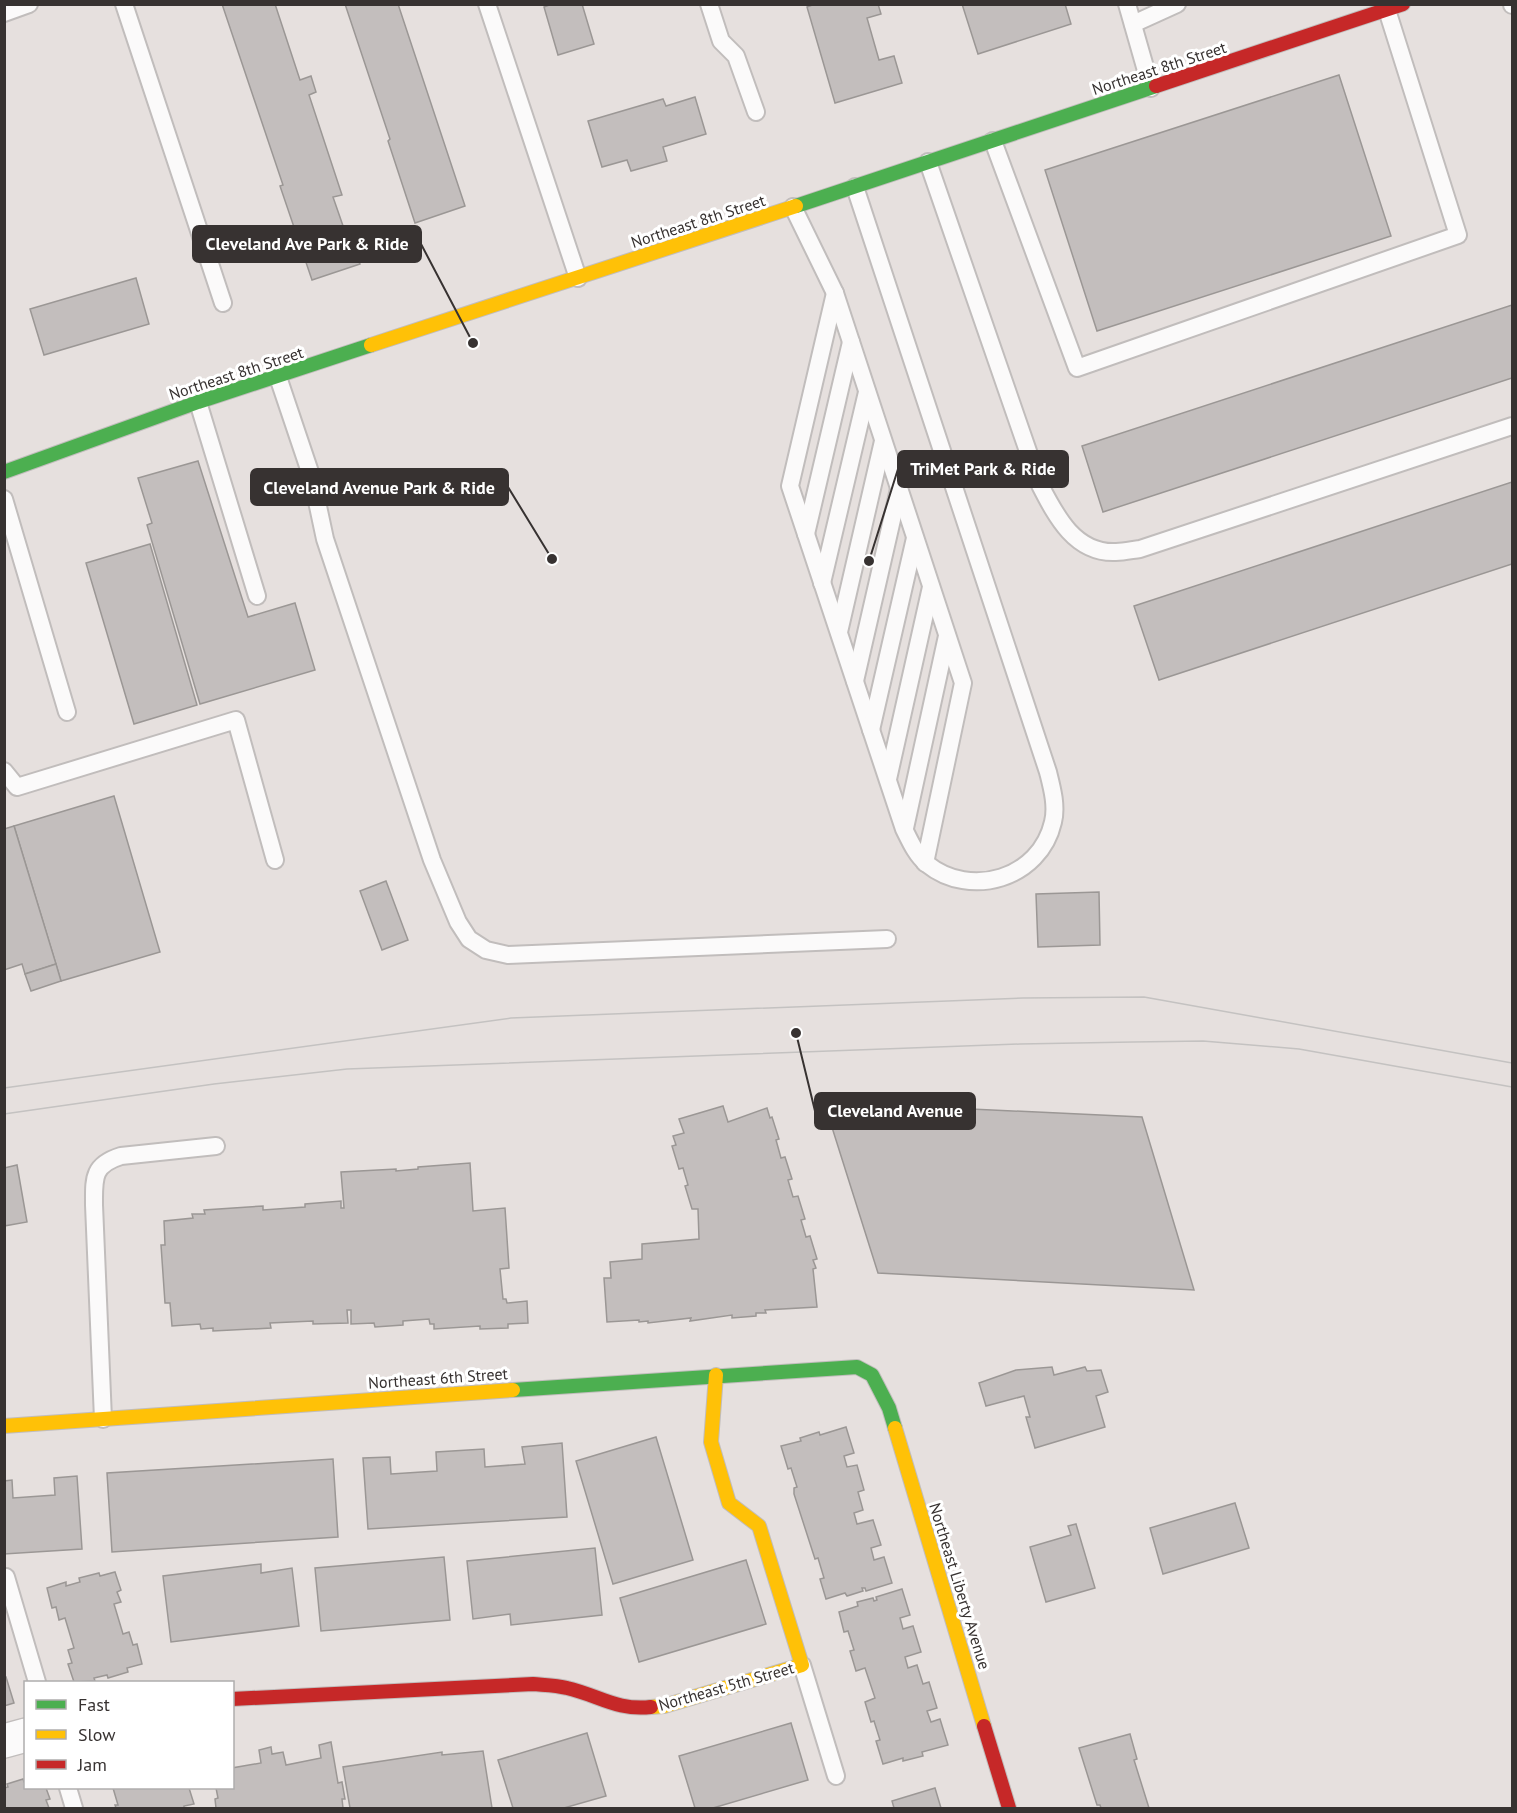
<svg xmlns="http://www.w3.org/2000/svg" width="1517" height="1813" font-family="'PT Sans',sans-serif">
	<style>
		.building { fill: #c3bebd; stroke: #9b9795; stroke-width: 1.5 }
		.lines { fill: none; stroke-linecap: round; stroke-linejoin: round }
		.lane-casing { stroke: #c1bdbc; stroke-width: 20 }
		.street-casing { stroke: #c1bdbc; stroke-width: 36 }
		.fast-casing { stroke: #c1bdbc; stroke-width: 16 }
		.slow-casing { stroke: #c1bdbc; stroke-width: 16 }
		.jam-casing { stroke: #c1bdbc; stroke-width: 16 }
		.lane { stroke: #fbfafa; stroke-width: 16 }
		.street { stroke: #fbfafa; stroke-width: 33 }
		.fast { stroke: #4caf50; stroke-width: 14 }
		.slow { stroke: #ffc107; stroke-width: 14 }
		.jam { stroke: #c62828; stroke-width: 14 }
		.tram { stroke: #c4c2c1; stroke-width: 1.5 }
		.labels { text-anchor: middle; stroke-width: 6; stroke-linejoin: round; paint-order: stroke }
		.street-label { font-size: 16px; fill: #373231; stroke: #fff }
		.leader { fill: none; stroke: #373231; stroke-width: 2 }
		.callout-dot { fill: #373231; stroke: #fff; stroke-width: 2 }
		.callout { fill: #373231; stroke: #373231; stroke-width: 2 }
		.callout-label { font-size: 18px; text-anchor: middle; font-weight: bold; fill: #fff }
	</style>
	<rect width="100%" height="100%" fill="#e6e0de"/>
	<g class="building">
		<path d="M222 4H275L300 80 311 76 316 92 309 95 342 195 333 197 350 246 354 245 360 264 312 280 280 186 283 185Z"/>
		<path d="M345 4H398L465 206 415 223 388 141 390 139Z"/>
		<path d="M552 4H582L594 44 558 55 544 7Z"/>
		<path d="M815 4H878L881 14 867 18 879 60 894 56 902 83 835 103 807 7Z"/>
		<path d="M962 4H1065L1071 24 978 54Z"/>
		<path d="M1339 75 1391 236 1097 331 1045 170Z"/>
		<path d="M695 97 706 134 663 147 667 161 631 171 627 160 602 167 588 121 663 99 666 106Z"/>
		<path d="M136 278 149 324 44 355 30 309Z"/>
		<path d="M1512 305V378L1103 512 1082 446Z"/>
		<path d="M198 461 248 617 295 603 315 670 200 704 147 525 152 523 138 478Z"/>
		<path d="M1512 482V564L1159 680 1134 606Z"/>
		<path d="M150 544 197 705 134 724 86 563Z"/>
		<path d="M114 796 160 952 61 981 14 826Z"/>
		<path d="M14 826 56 964 25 974 22 964 4 970V829Z"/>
		<path d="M386 881 408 940 382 950 360 891Z"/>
		<path d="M1099 892 1100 945 1038 947 1036 894Z"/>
		<path d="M56 964 61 981 31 991 25 974Z"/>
		<path d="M824 1102 1142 1117 1194 1290 878 1273Z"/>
		<path d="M723 1106 728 1122 767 1108 770 1118 772 1117 779 1139 776 1140 781 1158 785 1157 792 1179 788 1180 793 1197 798 1196 805 1219 801 1220 806 1237 810 1236 817 1259 813 1260 816 1268 813 1269 817 1307 765 1310 766 1313H756V1316L732 1318V1315L690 1321 691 1318 648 1323V1321L639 1322V1320L607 1322 604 1278H611L610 1262 642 1259V1244L699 1239 698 1209H692L685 1186 688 1185 683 1168 679 1169 672 1146 676 1145 673 1136 684 1133 679 1119Z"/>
		<path d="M470 1163 473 1211 505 1208 509 1268 500 1269 503 1299H506L507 1303 527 1301 528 1323 508 1324V1328L480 1329V1326L434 1329V1324H430L429 1319 403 1321V1325L375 1327 374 1323 351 1324V1310H347L348 1323 313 1324V1321L270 1323 271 1328 213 1331V1328L201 1329 200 1324 172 1326 170 1303H165L161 1245H165L164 1221 193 1218 192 1214H205L204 1210 263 1206V1210L305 1207V1204L341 1201V1208H344L341 1172 396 1169V1171L418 1169V1167Z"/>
		<path d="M17 1165 27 1222 4 1226V1168Z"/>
		<path d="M1052 1367 1054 1375 1085 1367 1087 1371 1101 1370 1108 1392 1096 1396 1105 1427 1035 1448 1026 1417H1030L1024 1396 986 1406 979 1383 1016 1370Z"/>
		<path d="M846 1427 854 1453 844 1456 847 1467 857 1465 864 1490 858 1492 863 1510 854 1513 857 1524 873 1520 881 1545 871 1548 874 1560 884 1557 892 1583 866 1591 865 1588H862L863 1591 847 1596 845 1593 826 1599 820 1579 824 1578 818 1558 815 1559 794 1494V1488L797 1487 791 1468 788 1469 781 1446 801 1441 800 1438 819 1432 820 1435Z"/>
		<path d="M656 1437 693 1560 613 1584 576 1461Z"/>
		<path d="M562 1443 567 1517 368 1529 363 1458 390 1457 391 1474 437 1471 436 1452 484 1449 485 1467 525 1464 522 1447Z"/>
		<path d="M333 1459 338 1537 112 1552 107 1473Z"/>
		<path d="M77 1476 82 1549 4 1554V1481L12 1480 13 1498 55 1495 54 1478Z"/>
		<path d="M1235 1503 1249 1548 1163 1574 1150 1528Z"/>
		<path d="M1076 1524 1095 1588 1046 1602 1030 1547 1071 1535 1068 1526Z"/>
		<path d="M595 1548 602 1615 511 1625 510 1614 473 1619 467 1561Z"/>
		<path d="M444 1557 450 1620 321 1631 315 1568Z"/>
		<path d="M746 1560 766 1624 639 1662 620 1598Z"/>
		<path d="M261 1564V1573L292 1568 299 1626 171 1642 163 1576Z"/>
		<path d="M115 1572 121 1590 117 1592 121 1602 114 1604 123 1634 129 1632 133 1645 137 1644 142 1664 127 1668 128 1672 108 1678 107 1675 94 1678 95 1681 74 1682 68 1664 72 1663 68 1650 74 1648 65 1618 59 1620 56 1607 52 1608 47 1588 66 1582V1586L80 1582 79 1578 99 1573 100 1576Z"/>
		<path d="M902 1589 910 1615 900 1618 903 1629 913 1626 921 1652 905 1657 908 1668 917 1665 923 1684 929 1682 937 1708 927 1711 931 1722 940 1719 948 1745 922 1752 923 1756 903 1761V1758L883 1764 876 1741 880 1740 874 1721 871 1722 865 1702 875 1698 865 1668 856 1671 850 1651 854 1650 848 1631 844 1632 839 1612 858 1606 857 1602 873 1598 874 1601 877 1600 876 1597Z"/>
		<path d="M6 1677 14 1703 4 1706V1678Z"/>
		<path d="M791 1723 808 1780 713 1808H695L679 1756Z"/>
		<path d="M587 1733 606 1796 564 1808H513L498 1760Z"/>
		<path d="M1130 1734 1137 1759 1134 1760 1149 1808H1101L1100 1805H1097L1079 1748Z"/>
		<path d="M331 1742 338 1783 342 1782 345 1799H342L343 1808H216L215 1799 218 1798 216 1788H232V1768L261 1763 259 1750 271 1747 272 1754 283 1752 286 1765 321 1758 319 1745Z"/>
		<path d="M483 1751 492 1808H350L343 1767 442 1752V1755Z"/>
		<path d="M23 1779 24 1782H26V1788H46L50 1799 46 1800 49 1808H4V1788L8 1787 7 1784Z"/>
		<path d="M113 1788H189L194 1804 184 1806V1808H116L115 1805H118Z"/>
		<path d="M935 1788 941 1808H894L892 1801Z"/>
	</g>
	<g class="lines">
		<defs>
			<g id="lane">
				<path d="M124 4 223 303"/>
				<path d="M487 4 578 278"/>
				<path d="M709 4 721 41 736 56 756 112"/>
				<path d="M1127 4 1151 88"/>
				<path d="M1512 4V5"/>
				<path d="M4 13 29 4"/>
				<path d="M1133 24 1177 4"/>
				<path d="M993 141 1077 368 1458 235 1387 10"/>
				<path d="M928 162 1039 483C1055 514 1074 554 1116 552 1124 552 1132 550 1140 549L1512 426"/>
				<path d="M793 207 835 293 963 683 925 863"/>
				<path d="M835 293 790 486 904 829C910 841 916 855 927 864 970 899 1040 879 1053 822 1057 806 1052 788 1048 772L855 187"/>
				<path d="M278 377 312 478 325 539 432 860 458 922 469 939 486 950 508 955 887 939"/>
				<path d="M198 402 257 596"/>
				<path d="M4 499 67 712"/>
				<path d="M806 534 851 342"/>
				<path d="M822 583 867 392"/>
				<path d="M839 632 883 441"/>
				<path d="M855 681 899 489"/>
				<path d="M871 730 915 538"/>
				<path d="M4 771 17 787 236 720 275 860"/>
				<path d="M888 779 931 587"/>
				<path d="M905 828 947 636"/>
				<path d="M103 1419 94 1205C94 1179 92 1165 121 1156L216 1146"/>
				<path d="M6 1577 37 1682"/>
				<path d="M802 1665 836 1776"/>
				<path d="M68 1788 74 1808"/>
			</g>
			<path id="street" d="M4 1741 26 1735"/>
			<g id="fast">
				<path d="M796 206 1156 86"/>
				<path d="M4 472 198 402 371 345"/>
				<path d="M513 1390 857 1367 872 1375 889 1408 895 1428"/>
			</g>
			<g id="slow">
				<path d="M371 345 796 206"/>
				<path d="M4 1426 513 1390"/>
				<path d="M895 1428 984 1726"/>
				<path d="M651 1707 664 1706 802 1665 759 1526 729 1503 711 1442 716 1375"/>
			</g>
			<g id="jam">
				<path d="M1156 86 1403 4"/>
				<path d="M232 1699 533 1684C544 1685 556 1685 567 1688 598 1695 617 1711 651 1707"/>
				<path d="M984 1726 1009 1808"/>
			</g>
		</defs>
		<use href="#lane" class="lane-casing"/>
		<use href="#street" class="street-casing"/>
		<use href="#fast" class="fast-casing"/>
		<use href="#slow" class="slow-casing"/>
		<use href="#jam" class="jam-casing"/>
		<use href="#lane" class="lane"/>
		<use href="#street" class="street"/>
		<use href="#fast" class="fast"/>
		<use href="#slow" class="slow"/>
		<use href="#jam" class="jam"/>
		<g class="tram">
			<path d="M4 1088 511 1018 1023 998 1144 997 1512 1063"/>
			<path d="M4 1114 214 1084 347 1069 1020 1044 1133 1042 1203 1041 1299 1049 1512 1087"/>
		</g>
	</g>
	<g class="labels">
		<g class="street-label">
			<text transform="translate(1159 68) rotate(-18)" y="6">Northeast 8th Street</text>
			<text transform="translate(698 221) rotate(-18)" y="6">Northeast 8th Street</text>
			<text transform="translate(236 373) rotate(-18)" y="6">Northeast 8th Street</text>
			<text transform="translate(438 1378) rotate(-4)" y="6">Northeast 6th Street</text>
			<text transform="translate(960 1586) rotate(73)" y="6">Northeast Liberty Avenue</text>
			<text transform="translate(726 1686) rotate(-16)" y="6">Northeast 5th Street</text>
		</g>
	</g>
	<path class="leader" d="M473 343L421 244M869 561L898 469M552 559L508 487M796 1033L815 1111"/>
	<g class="callout-dot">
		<circle cx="473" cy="343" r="6"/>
		<circle cx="869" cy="561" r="6"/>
		<circle cx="552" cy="559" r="6"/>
		<circle cx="796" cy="1033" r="6"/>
	</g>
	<g class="callout">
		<rect x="193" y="226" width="228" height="36" rx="6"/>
		<rect x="898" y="451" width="170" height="36" rx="6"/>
		<rect x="251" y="469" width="257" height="36" rx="6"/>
		<rect x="815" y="1093" width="160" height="36" rx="6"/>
	</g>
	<g class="callout-label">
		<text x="307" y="250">Cleveland Ave Park &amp; Ride</text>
		<text x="983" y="475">TriMet Park &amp; Ride</text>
		<text x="379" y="494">Cleveland Avenue Park &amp; Ride</text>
		<text x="895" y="1117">Cleveland Avenue</text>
	</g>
	<rect width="1517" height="1813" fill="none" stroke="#373231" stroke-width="12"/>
	<rect x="24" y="1681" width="210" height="108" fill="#ffffff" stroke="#afadad" stroke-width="1.5"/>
	<rect x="36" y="1700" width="30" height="9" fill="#4caf50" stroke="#afadad" stroke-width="1.5"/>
	<text x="78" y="1711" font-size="18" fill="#373231">Fast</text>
	<rect x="36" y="1730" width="30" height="9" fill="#ffc107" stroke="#afadad" stroke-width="1.5"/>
	<text x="78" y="1741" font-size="18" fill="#373231">Slow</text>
	<rect x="36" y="1760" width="30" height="9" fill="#c62828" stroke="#afadad" stroke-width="1.5"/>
	<text x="78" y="1771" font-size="18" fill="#373231">Jam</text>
</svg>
